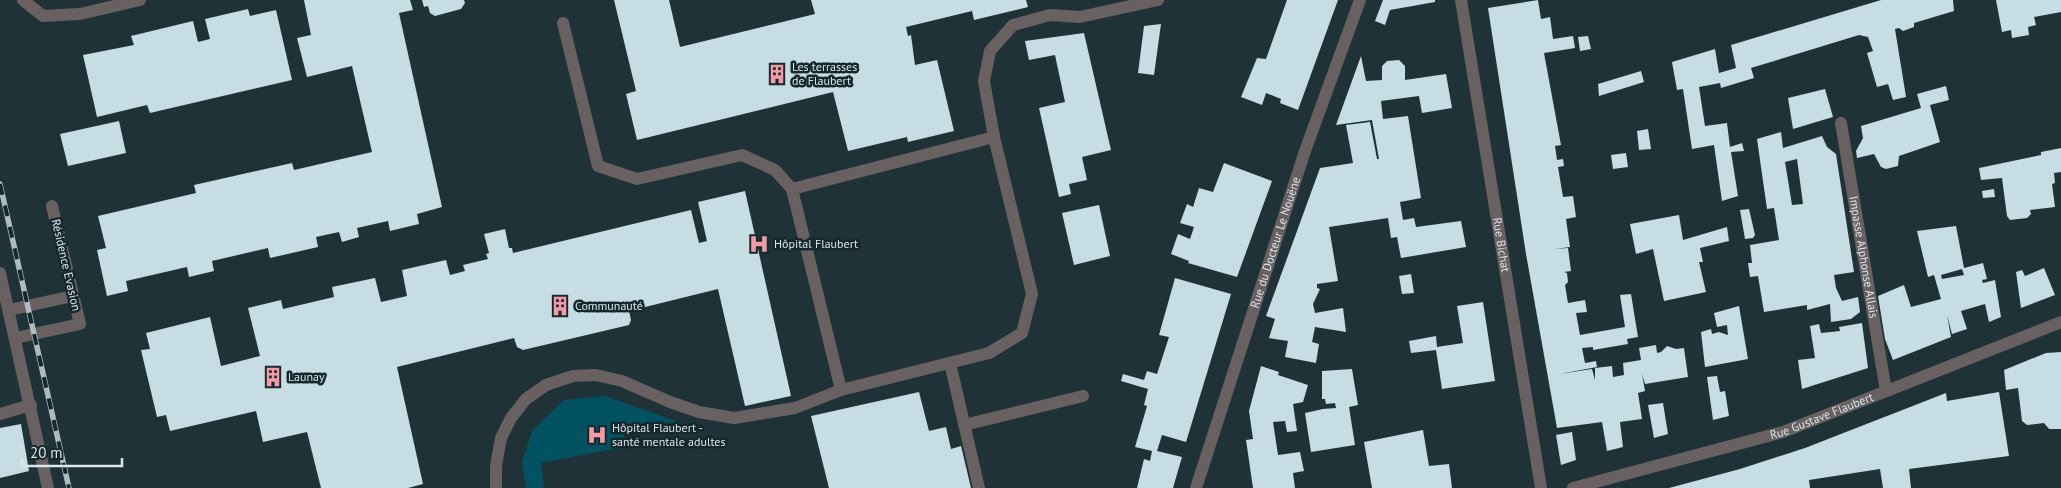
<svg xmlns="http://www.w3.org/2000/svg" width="2061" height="488" font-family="'PT Sans',sans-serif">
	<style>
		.green { fill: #035261 }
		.building { fill: #c6dde3; fill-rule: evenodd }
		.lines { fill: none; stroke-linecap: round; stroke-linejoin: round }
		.service { stroke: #696061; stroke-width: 12 }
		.minor { stroke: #696061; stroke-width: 12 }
		.rail-casing { stroke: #aebcbf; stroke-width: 5.5 }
		.rail { stroke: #15282d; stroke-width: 4; stroke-dasharray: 11; stroke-linecap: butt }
		.labels { text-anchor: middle; stroke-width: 5; stroke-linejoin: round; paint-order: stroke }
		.poi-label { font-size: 12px; fill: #dae6e9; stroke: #15282d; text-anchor: start }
		.street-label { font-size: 12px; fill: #dae6e9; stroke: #15282d }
	</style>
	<rect width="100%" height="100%" fill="#1f3237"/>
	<path class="green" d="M605 396 681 423 652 422 629 425 619 448 541 463 544 488H526L522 462 532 431 564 400Z"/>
	<g class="building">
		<path d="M304 0H410L413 10 399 13 442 207 417 214 419 224 390 231 388 221 357 228 359 237 342 242 339 232 316 237 318 247 270 258 268 248 212 261 214 271 189 277 187 267 126 281 128 291 107 296 97 250 106 248 98 216 196 193 194 185 292 163 294 170 372 152 352 66 307 77 297 38 311 35Z"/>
		<path d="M422 0H464L465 3 461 9 435 16 430 13 428 6 424 7Z"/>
		<path d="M614 0H669L680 47 815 14 811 0H1026L1028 7 974 20 972 11 906 27 908 36 911 35 915 65 937 60 954 131 908 142 907 137 848 151 833 92 637 140 626 94 636 91Z"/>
		<path d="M1287 0H1338L1298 110 1280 103 1281 99 1266 93 1262 105 1241 97 1257 58 1266 59Z"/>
		<path d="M1383 0H1435V2L1390 10 1385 25 1375 21Z"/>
		<path d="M1538 0 1541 19 1550 17 1553 39 1573 36 1575 48 1544 53 1561 145 1555 146 1557 160 1563 159 1564 166 1558 167 1563 197 1573 196 1576 217 1566 219 1570 247 1555 249 1568 248 1571 271 1564 272 1567 273 1568 282 1565 285 1568 303 1585 300 1587 312 1576 313 1580 335 1625 327 1620 295 1631 294 1638 337 1627 339 1628 344 1593 350V347L1582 348 1585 363 1596 361 1597 367 1560 374 1592 369 1595 380V368L1612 366 1613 377 1624 375 1623 363 1641 360 1639 348 1656 345 1657 353 1661 352 1667 346 1676 349 1684 348 1688 377 1645 384 1642 374 1645 391 1638 393 1642 419 1620 422 1623 447 1607 451 1602 422 1557 428 1526 254 1488 8Z"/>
		<path d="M1881 0H1953L1954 11 1914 23V27L1903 31 1899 28 1895 29 1906 97 1893 100 1888 84 1877 87 1867 53 1873 51 1868 37 1859 35 1751 68 1754 78 1721 88 1720 83 1699 87 1705 126 1727 123 1730 147 1742 143 1744 151 1731 152 1738 196 1722 201 1714 145 1692 149 1683 89 1677 90 1672 62 1715 49 1719 73 1736 68 1731 45Z"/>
		<path d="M1996 0H2061V12L2034 17 2036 25 2028 27 2029 35 2012 38 2011 30 2002 32Z"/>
		<path d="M248 9 250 16 276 10 292 80 150 113 147 105 97 117 83 55 134 45 131 36 193 21 198 42 210 39 205 19Z"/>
		<path d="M1161 24 1154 75 1138 73 1144 26Z"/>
		<path d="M1084 33 1111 150 1082 157 1087 180 1069 184 1071 194 1059 197 1039 108 1065 102 1055 55 1029 60 1025 41Z"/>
		<path d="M1588 36 1591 49 1580 51 1578 37Z"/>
		<path d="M1361 56 1366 81 1382 80V66L1387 61 1399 60 1405 66V80L1446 74 1452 108 1422 113 1419 96 1381 101 1383 119 1408 116 1421 198 1400 202 1403 220 1414 218 1416 227 1461 221 1466 247 1401 258 1397 237 1391 238 1388 218 1329 227 1338 281 1317 284V288L1320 289 1313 304 1315 313 1343 308 1346 332 1315 327 1312 342 1319 344 1316 363 1285 357 1288 341 1269 338 1275 319 1266 316 1320 168 1353 163 1346 125 1370 122 1377 159H1379L1372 120 1336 125Z"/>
		<path d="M1641 71 1644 82 1599 96 1598 84Z"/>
		<path d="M1946 86 1949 100 1930 105 1940 142 1899 156 1898 166 1886 169 1881 167 1874 154 1857 158 1856 151 1863 138 1861 126 1921 108 1917 94Z"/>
		<path d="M1825 89 1833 117 1793 129 1788 98Z"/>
		<path d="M119 121 126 153 68 166 60 134Z"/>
		<path d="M1648 129 1651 149 1639 150 1637 131Z"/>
		<path d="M1781 132 1783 148 1822 136 1827 147 1836 154 1854 272 1834 275 1836 288 1842 301 1858 297 1860 312 1851 319 1831 322 1830 304 1807 310V305L1764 312 1758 276 1750 277 1748 263H1752L1750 245 1779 240 1774 208 1767 209 1757 139ZM1797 159 1803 204 1792 205 1785 162Z"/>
		<path d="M2061 148V172L2054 173 2055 183 2052 184 2055 207 2030 210 2031 214 2027 218 2010 220 2007 216 2002 178 1981 180 1979 168 2041 155V152Z"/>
		<path d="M1626 153 1628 167 1613 169 1611 155Z"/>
		<path d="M1224 163 1272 181 1237 277 1188 263 1189 261 1171 254 1178 234 1190 239 1194 227 1180 223 1187 204 1193 207 1199 188 1213 192Z"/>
		<path d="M1994 189 1995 197 1983 198 1982 191Z"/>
		<path d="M745 191 791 396 745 406 718 289 629 311 631 320 629 325 523 350 517 347 514 338 397 367 423 484 408 488H321L307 432 263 442 256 411 170 431 166 415 157 417 141 350 150 349 146 333 210 317 221 366 260 356 248 308 281 300 283 309 334 297 332 287 375 278 381 302 407 296 402 270 446 260 450 275 465 271 463 265 488 259 486 254 489 253 484 234 505 229 509 248H512L513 253 691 210 699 243 707 241 698 202Z"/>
		<path d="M1099 205 1110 256 1074 265 1062 213Z"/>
		<path d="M1749 209 1755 235 1753 238 1745 239 1740 210Z"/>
		<path d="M1679 215 1683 240 1727 227 1729 241 1700 248 1703 262H1699L1706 292 1664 301 1653 249 1636 254 1630 224Z"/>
		<path d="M1956 226 1964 268 1983 263 1987 279 1982 280 1983 283 1995 280 2001 317 1989 322 1985 304 1961 311 1967 329 1952 334 1947 315 1951 337 1893 360 1885 339 1878 296 1904 285 1911 307 1941 299 1934 275 1928 277 1917 231ZM1962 269 1964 275 1942 279 1941 275Z"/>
		<path d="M2044 268 2055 295 2021 308 2016 272 2022 270 2025 276Z"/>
		<path d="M1411 274 1414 293 1402 294 1399 276Z"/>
		<path d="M1175 278 1231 294 1186 442 1162 435 1157 451 1182 457 1173 488H1137L1144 459 1150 461 1152 451 1135 447 1147 406 1144 405 1148 389 1121 381 1123 374 1144 380 1147 371 1157 374 1169 337 1159 335Z"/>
		<path d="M1483 302 1495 381 1442 389 1436 350 1411 353 1409 341 1436 336 1437 347 1463 343 1457 306Z"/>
		<path d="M1739 306 1748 359 1705 367 1701 332 1711 329 1712 334 1719 332 1728 335 1727 325 1717 327 1714 313Z"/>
		<path d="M1862 323 1868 368 1802 389 1798 360 1815 358 1810 326 1819 324 1821 333 1840 331 1839 327Z"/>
		<path d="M2061 352V429H2049L2044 423 2027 425 2022 421 2018 388 2006 390 2004 370 2046 353Z"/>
		<path d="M1261 366 1279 372 1278 375 1308 385 1303 402 1293 404 1297 431 1287 432 1285 421 1273 422 1278 455 1300 452 1304 471 1293 473 1295 488H1253L1246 440 1253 439 1249 411Z"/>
		<path d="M1352 369 1358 405 1349 407 1355 445 1311 452 1305 413 1323 409 1336 408 1335 403 1326 404 1325 399H1322V371Z"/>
		<path d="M1717 376 1720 392 1725 391 1729 416 1713 420 1707 377Z"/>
		<path d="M919 392 929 431 946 427 951 449 961 446 971 488H829L811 416Z"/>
		<path d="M1999 392 2009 456 1909 469 1911 488H1883L1880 469 1809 480 1810 488H1669L1740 469 1805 448 1946 393 1947 401Z"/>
		<path d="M1663 403 1668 434 1654 438 1648 405Z"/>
		<path d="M21 424 29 471 0 478V428Z"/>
		<path d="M1423 430 1429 466 1449 464 1452 488H1372L1364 442Z"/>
		<path d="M1572 432 1576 460 1561 465 1556 435Z"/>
	</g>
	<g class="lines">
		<g class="service">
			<path d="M23 0 43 16 80 14 140 0"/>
			<path id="s1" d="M1841 123 1886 391"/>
			<path d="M994 137 984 81 990 51 1013 25 1050 15 1080 17 1158 0"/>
			<path d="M792 189 841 390"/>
			<path d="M950 363 979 488"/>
			<path d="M964 425 1083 396"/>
			<path d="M496 488V466L501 438 511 418 526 399 546 385 573 376 596 375 622 381 670 402 699 412 734 418 795 408 841 390 989 353 1022 333 1032 294 994 137 792 189 775 170 742 155 637 179 598 166 563 23"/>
		</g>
		<g class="minor">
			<path id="s2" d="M1461 0 1541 488"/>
			<path d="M0 273 48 488"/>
			<path d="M9 310 73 296"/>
			<path d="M15 338 80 324 52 206"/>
			<path d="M0 414 31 405"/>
			<path id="s3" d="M1196 488 1305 151 1360 0"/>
			<path id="s4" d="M1573 488 1783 432 2061 322"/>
		</g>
		<defs>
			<path id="rail" d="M0 184 69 488"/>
		</defs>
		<use href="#rail" class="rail-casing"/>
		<use href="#rail" class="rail"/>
	</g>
	<defs>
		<symbol id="building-bare" viewBox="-9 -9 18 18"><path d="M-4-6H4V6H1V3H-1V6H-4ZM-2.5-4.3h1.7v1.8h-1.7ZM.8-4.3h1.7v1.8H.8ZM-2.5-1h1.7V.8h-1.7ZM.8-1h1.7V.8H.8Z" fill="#f49aa4" stroke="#15282d" stroke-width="2.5" paint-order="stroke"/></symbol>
		<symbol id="hospital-bare" viewBox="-9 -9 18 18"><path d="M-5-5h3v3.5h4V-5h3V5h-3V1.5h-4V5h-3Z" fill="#f49aa4" stroke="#15282d" stroke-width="2.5" paint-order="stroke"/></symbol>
	</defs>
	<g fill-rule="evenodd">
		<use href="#building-bare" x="763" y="60" width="28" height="28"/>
		<use href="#hospital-bare" x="745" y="230" width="28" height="28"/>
		<use href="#building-bare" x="546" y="292" width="28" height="28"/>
		<use href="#building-bare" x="259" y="363" width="28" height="28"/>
		<use href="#hospital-bare" x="583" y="421" width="28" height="28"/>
	</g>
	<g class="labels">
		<g class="poi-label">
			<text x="792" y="71">Les terrasses<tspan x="792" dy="14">de Flaubert</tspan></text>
			<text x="774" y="248">Hôpital Flaubert</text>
			<text x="575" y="310">Communauté</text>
			<text x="288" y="381">Launay</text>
			<text x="612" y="432">Hôpital Flaubert -<tspan x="612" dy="14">santé mentale adultes</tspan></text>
		</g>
		<g class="street-label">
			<text dy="4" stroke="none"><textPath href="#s3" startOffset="258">Rue du Docteur Le Nouëne</textPath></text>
			<text dy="4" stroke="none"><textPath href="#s2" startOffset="248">Rue Bichat</textPath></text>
			<text dy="4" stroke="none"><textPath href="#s1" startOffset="136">Impasse Alphonse Allais</textPath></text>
			<text transform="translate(66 265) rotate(77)" y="4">Résidence Evasion</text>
			<text dy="4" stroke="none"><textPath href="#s4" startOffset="259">Rue Gustave Flaubert</textPath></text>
		</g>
	</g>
	<path d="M22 458v8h100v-8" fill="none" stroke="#dae6e9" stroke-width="2.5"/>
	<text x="30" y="458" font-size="15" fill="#dae6e9" stroke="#15282d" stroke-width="4" paint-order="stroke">20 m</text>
</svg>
